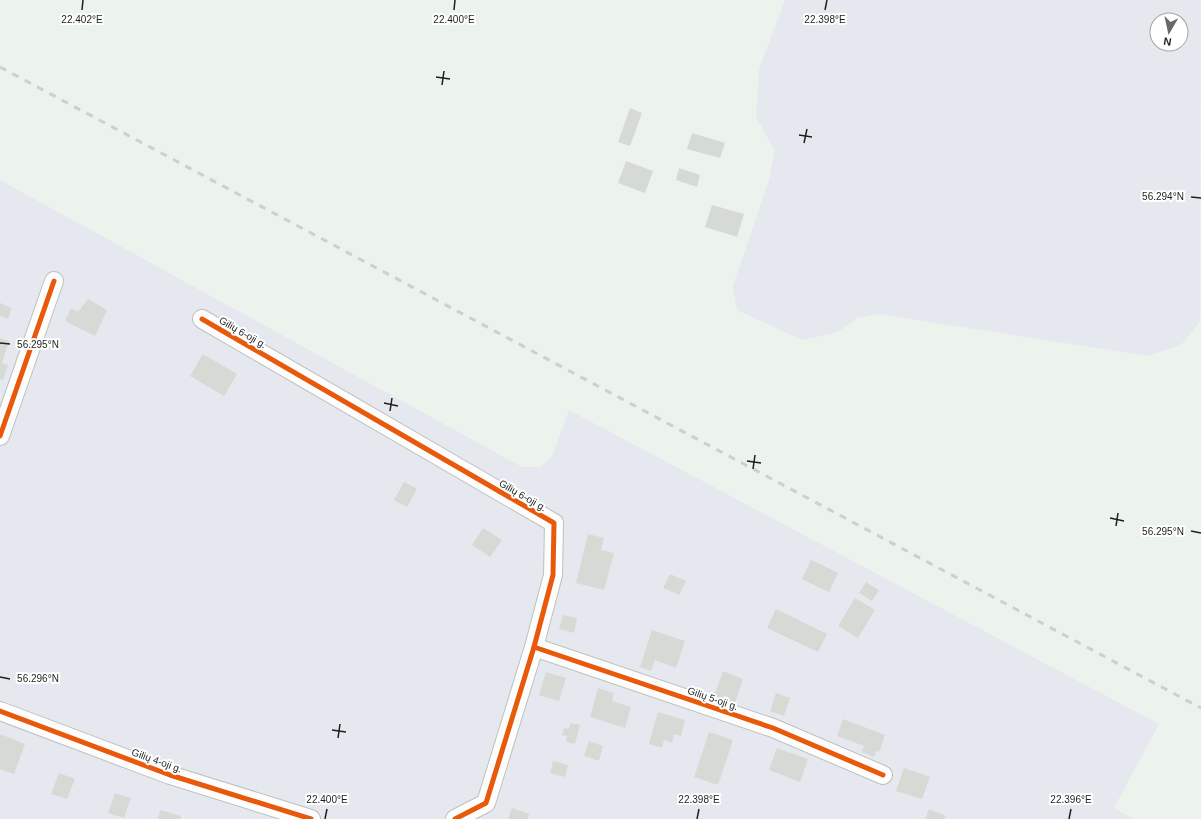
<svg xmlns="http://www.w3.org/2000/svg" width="1201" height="819" font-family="Helvetica,sans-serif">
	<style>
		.green { fill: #e5e9ef; fill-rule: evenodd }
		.building { fill: #d5dad5 }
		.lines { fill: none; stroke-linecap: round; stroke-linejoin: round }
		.minor-casing { stroke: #bdc2bd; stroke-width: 20 }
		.minor { stroke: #fcfdfc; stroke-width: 18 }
		.rail { stroke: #cdd0cd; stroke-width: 3; stroke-dasharray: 7 7; stroke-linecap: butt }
		.cycleway-casing { stroke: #fff; stroke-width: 8 }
		.cycleway { stroke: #e8590c; stroke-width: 5 }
		.ticks { fill: none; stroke: #1c201c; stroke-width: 1.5 }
		.labels { text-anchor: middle; stroke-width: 4; stroke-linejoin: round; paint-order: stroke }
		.street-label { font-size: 10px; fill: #1c201c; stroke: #fff }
		.ticks-label { font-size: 10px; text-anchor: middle; fill: #1c201c; stroke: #fff; stroke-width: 4; stroke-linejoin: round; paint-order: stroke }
	</style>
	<rect width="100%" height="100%" fill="#ecf2ec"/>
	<g class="green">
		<path d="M785 0H1201L1200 322 1181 345 1148 356 878 314 857 318 838 332 802 340 737 310 733 286 769 180 775 151 756 117 759 69ZM1157 20H1181V44H1157Z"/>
		<path d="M0 180 522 467H540L552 457 569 410 1159 724 1114 808 1134 819H0Z"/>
	</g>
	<g class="building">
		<path d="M630 108 642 113 630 146 618 142Z"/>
		<path d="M692 133 725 143 720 158 687 149Z"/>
		<path d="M626 161 653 171 645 193 618 183Z"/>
		<path d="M679 168 700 175 697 187 676 180Z"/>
		<path d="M712 205 744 214 737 237 705 227Z"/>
		<path d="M88 299 107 310 95 336 65 321 71 308 78 312Z"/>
		<path d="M0 303 12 308 8 319 0 316Z"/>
		<path d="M0 338 9 341 2 363 8 365 3 380 0 379Z"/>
		<path d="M203 354 237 374 224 396 190 376Z"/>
		<path d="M404 482 417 489 407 507 394 500Z"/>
		<path d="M483 528 502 540 490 557 472 545Z"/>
		<path d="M588 534 604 538 601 550 614 553 604 590 576 583Z"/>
		<path d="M811 560 838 573 829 592 802 579Z"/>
		<path d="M670 574 686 581 679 595 663 588Z"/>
		<path d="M866 582 879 590 872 601 859 593Z"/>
		<path d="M855 598 875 610 858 638 838 626Z"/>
		<path d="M776 609 827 634 818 652 767 628Z"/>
		<path d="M563 615 577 618 574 633 559 629Z"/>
		<path d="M652 630 685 641 676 668 655 660 651 671 640 667Z"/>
		<path d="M723 671 743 679 735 703 714 696Z"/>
		<path d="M546 672 566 678 559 701 539 695Z"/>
		<path d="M598 688 614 693 612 701 631 707 625 728 590 717Z"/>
		<path d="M776 693 790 698 784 716 770 711Z"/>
		<path d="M658 712 685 720 681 736 674 734 672 743 664 740 662 748 649 744Z"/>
		<path d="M843 719 885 735 879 752 876 751 874 757 862 752 864 746 837 736Z"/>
		<path d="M570 723 580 725 575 744 566 742 567 736 562 735 564 728 569 729Z"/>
		<path d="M709 732 733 740 718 785 694 777Z"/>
		<path d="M0 734 25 744 14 774 0 769Z"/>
		<path d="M589 741 603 746 599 761 584 756Z"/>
		<path d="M777 748 808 759 800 782 769 770Z"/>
		<path d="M553 761 568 765 565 777 550 773Z"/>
		<path d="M904 768 930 777 922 799 896 791Z"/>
		<path d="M59 773 75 779 67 799 51 794Z"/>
		<path d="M115 793 131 798 124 818 108 813Z"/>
		<path d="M512 808 529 814 528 819H508Z"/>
		<path d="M929 809 946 816 944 819H925Z"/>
		<path d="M160 810 181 816 180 819H158Z"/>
	</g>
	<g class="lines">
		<defs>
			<g id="minor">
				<path d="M202 319 554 523 553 575 534 647 486 803 455 819"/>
				<path d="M0 436 54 281"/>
				<path d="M534 647 773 728 883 775"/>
				<path d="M0 711 170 775 311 819"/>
			</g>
		</defs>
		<use href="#minor" class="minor-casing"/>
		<use href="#minor" class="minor"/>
		<path class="rail" d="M0 67 1201 708"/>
		<defs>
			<g id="cycleway">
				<path d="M202 319 554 523 553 575 534 647 486 803 455 819"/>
				<path d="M0 436 54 281"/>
				<path d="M534 647 773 728 883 775"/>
				<path d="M0 711 170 775 311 819"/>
			</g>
		</defs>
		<use href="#cycleway" class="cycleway-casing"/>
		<use href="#cycleway" class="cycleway"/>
	</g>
	<path class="ticks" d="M82 10 83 0M454 10 455 0M825 10 827 0M436 77 450 79M442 85 444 71M799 135 812 137M804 143 807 129M1191 197 1201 198M0 343 10 344M384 403 398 406M390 411 392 398M747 461 761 463M753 469 755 455M1110 518 1124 521M1116 526 1118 513M1191 531 1201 533M0 677 10 679M332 730 346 732M338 738 340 724M325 819 327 809M697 819 699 809M1069 819 1071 809"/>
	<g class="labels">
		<g class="street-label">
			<text transform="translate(243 332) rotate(30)" y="4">Gilių 6-oji g.</text>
			<text transform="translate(523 495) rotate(30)" y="4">Gilių 6-oji g.</text>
			<text transform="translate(713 698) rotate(19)" y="4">Gilių 5-oji g.</text>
			<text transform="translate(157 760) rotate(20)" y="4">Gilių 4-oji g.</text>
		</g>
	</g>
	<g class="ticks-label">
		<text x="82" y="23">22.402°E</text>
		<text x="454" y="23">22.400°E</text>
		<text x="825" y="23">22.398°E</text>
		<text x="1163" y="200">56.294°N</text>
		<text x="38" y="348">56.295°N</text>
		<text x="1163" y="535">56.295°N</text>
		<text x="38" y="682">56.296°N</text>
		<text x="327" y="803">22.400°E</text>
		<text x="699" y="803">22.398°E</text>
		<text x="1071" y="803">22.396°E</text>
	</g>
	<g transform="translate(1169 32) rotate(189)"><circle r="19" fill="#ffffff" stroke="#a4a6a4"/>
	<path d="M0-3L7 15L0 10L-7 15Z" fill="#656a65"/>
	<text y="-6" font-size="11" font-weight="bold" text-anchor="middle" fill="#1c201c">N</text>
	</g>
</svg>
